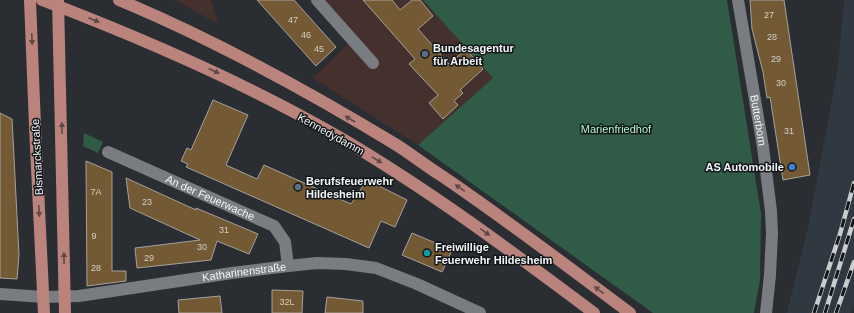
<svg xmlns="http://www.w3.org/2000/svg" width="854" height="313" font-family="Arial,sans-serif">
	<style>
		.commercial { fill: #44302d }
		.built { fill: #303841 }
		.green { fill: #2f5b47 }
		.building { fill: #735a35; stroke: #a5a19c }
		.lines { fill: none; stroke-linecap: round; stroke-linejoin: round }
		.minor { stroke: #797d82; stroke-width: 12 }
		.major { stroke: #ba847d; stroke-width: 12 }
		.rail-casing { stroke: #cacdd0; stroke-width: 4.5 }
		.rail { stroke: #141618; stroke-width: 3; stroke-dasharray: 9; stroke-linecap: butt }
		.oneway { fill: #5f4845 }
		.service-dot { fill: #5c6f8a; stroke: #141618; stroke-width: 1.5 }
		.shop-dot { fill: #3f7fe0; stroke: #141618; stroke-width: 1.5 }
		.culture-dot { fill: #0f9aa8; stroke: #141618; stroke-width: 1.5 }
		.labels { text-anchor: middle; stroke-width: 3; stroke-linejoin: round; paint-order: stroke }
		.number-label { font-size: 9px; fill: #d2cec7 }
		.poi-label { font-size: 11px; font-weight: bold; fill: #f2f5f8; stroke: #141618; text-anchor: start }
		.street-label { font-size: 11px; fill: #f2f5f8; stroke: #141618 }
		.park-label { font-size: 11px; fill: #abf8d3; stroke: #141618 }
	</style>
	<rect width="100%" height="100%" fill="#2a2e32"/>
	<g class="commercial">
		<path d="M175 0H211L218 24Z"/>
		<path d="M320 0H423L494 78 418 145 313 78 353 39Z"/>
	</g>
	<path class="built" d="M844 0H854V305L851 313H787L808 228 838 67Z"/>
	<g class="green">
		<path d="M423 0H727L761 214 760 280 754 313H653L418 145 493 78Z"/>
		<path d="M84 133 103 142 98 153 83 146Z"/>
	</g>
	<g class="building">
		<path d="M257 0H294L336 47 316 66Z"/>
		<path d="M363 0H392L400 10 412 0H420L433 16 418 29 449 64 466 49 483 69 460 90 463 93 454 101 458 105 443 119 429 103 438 95 409 64 415 59Z"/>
		<path d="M750 0H784L810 175 783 180 770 97 767 98 763 72 752 29Z"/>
		<path d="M213 100 248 115 226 165 257 179 264 165 351 204 367 180 407 200 395 227 381 221 369 248 186 167 188 164 181 161 187 148 191 150Z"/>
		<path d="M0 113 12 119 19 255 17 279 0 278Z"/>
		<path d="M86 161 112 172V271H126V281L87 286Z"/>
		<path d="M126 178 196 210V208L258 234 249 254 217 241 211 260 137 268 135 248 200 240 130 208Z"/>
		<path d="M412 233 452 250 442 272 402 255Z"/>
		<path d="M272 290 303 291 302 313H272Z"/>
		<path d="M220 296 222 313H179L178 300Z"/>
		<path d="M327 297 363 301V313H325Z"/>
	</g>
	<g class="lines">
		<g class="minor">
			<path d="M317 0 373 63"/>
			<path id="s1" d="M738 0 763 147 771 211 772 233 770 275 766 313"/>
			<path id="s2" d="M108 152 274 226 285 242 288 266"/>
			<path id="s3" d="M0 294 44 297 79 296 232 273 288 266 317 263 346 264 376 268 417 284 480 313"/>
		</g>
		<g class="major">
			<path d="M30 0 35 126 44 313"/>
			<path d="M42 0C144 39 244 82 339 137 428 189 511 251 594 313"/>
			<path d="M58 0 65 313"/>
			<path d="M119 0C215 40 306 90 395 144 411 154 426 166 442 176 507 220 568 267 630 313"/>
		</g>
		<defs>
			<g id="rail">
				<path d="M814 313 840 234 854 183"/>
				<path d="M825 313 854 219"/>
				<path d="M836 313 854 262"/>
			</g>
		</defs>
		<use href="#rail" class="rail-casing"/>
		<use href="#rail" class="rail"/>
	</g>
	<defs><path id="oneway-solid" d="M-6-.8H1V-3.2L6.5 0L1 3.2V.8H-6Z"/></defs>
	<g class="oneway">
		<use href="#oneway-solid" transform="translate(94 20) rotate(23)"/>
		<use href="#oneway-solid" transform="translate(32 39) rotate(88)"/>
		<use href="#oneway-solid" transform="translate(214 71) rotate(25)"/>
		<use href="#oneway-solid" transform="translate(350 119) rotate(-150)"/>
		<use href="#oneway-solid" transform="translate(62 128) rotate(-91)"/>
		<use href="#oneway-solid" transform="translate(377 160) rotate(31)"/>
		<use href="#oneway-solid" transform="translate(460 188) rotate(-145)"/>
		<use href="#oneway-solid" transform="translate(39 211) rotate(87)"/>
		<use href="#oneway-solid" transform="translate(485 232) rotate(36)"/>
		<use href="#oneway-solid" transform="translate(64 258) rotate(-91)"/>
		<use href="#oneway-solid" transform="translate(599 290) rotate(-143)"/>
	</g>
	<g class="service-dot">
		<circle cx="425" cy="54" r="4"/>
		<circle cx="298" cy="187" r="4"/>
	</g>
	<circle class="shop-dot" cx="792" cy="167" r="4"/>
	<circle class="culture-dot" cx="427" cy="253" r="4"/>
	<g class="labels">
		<g class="number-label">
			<text x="769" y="18">27</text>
			<text x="293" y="23">47</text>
			<text x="306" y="38">46</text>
			<text x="772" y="40">28</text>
			<text x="319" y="52">45</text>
			<text x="776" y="62">29</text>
			<text x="781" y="86">30</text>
			<text x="789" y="134">31</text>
			<text x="96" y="195">7A</text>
			<text x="147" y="205">23</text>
			<text x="224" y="233">31</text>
			<text x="94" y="239">9</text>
			<text x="202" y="250">30</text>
			<text x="149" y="261">29</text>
			<text x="96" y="271">28</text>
			<text x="287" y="305">32L</text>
		</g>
		<g class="poi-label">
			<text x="433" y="52">Bundesagentur<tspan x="433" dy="13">für Arbeit</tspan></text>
			<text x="784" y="171" text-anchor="end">AS Automobile</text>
			<text x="306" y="185">Berufsfeuerwehr<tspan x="306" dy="13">Hildesheim</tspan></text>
			<text x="435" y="251">Freiwillige<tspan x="435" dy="13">Feuerwehr Hildesheim</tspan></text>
		</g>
		<g class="street-label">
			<text dy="4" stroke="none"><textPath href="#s1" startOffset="122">Butterborn</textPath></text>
			<text transform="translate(331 134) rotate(29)" y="4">Kennedydamm</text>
			<text transform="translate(37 157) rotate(-93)" y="4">Bismarckstraße</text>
			<text dy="4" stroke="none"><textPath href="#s2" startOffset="112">An der Feuerwache</textPath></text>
			<text dy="4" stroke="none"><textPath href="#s3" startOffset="246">Katharinenstraße</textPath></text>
		</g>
		<g class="park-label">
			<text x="616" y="133">Marienfriedhof</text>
		</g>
	</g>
</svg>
